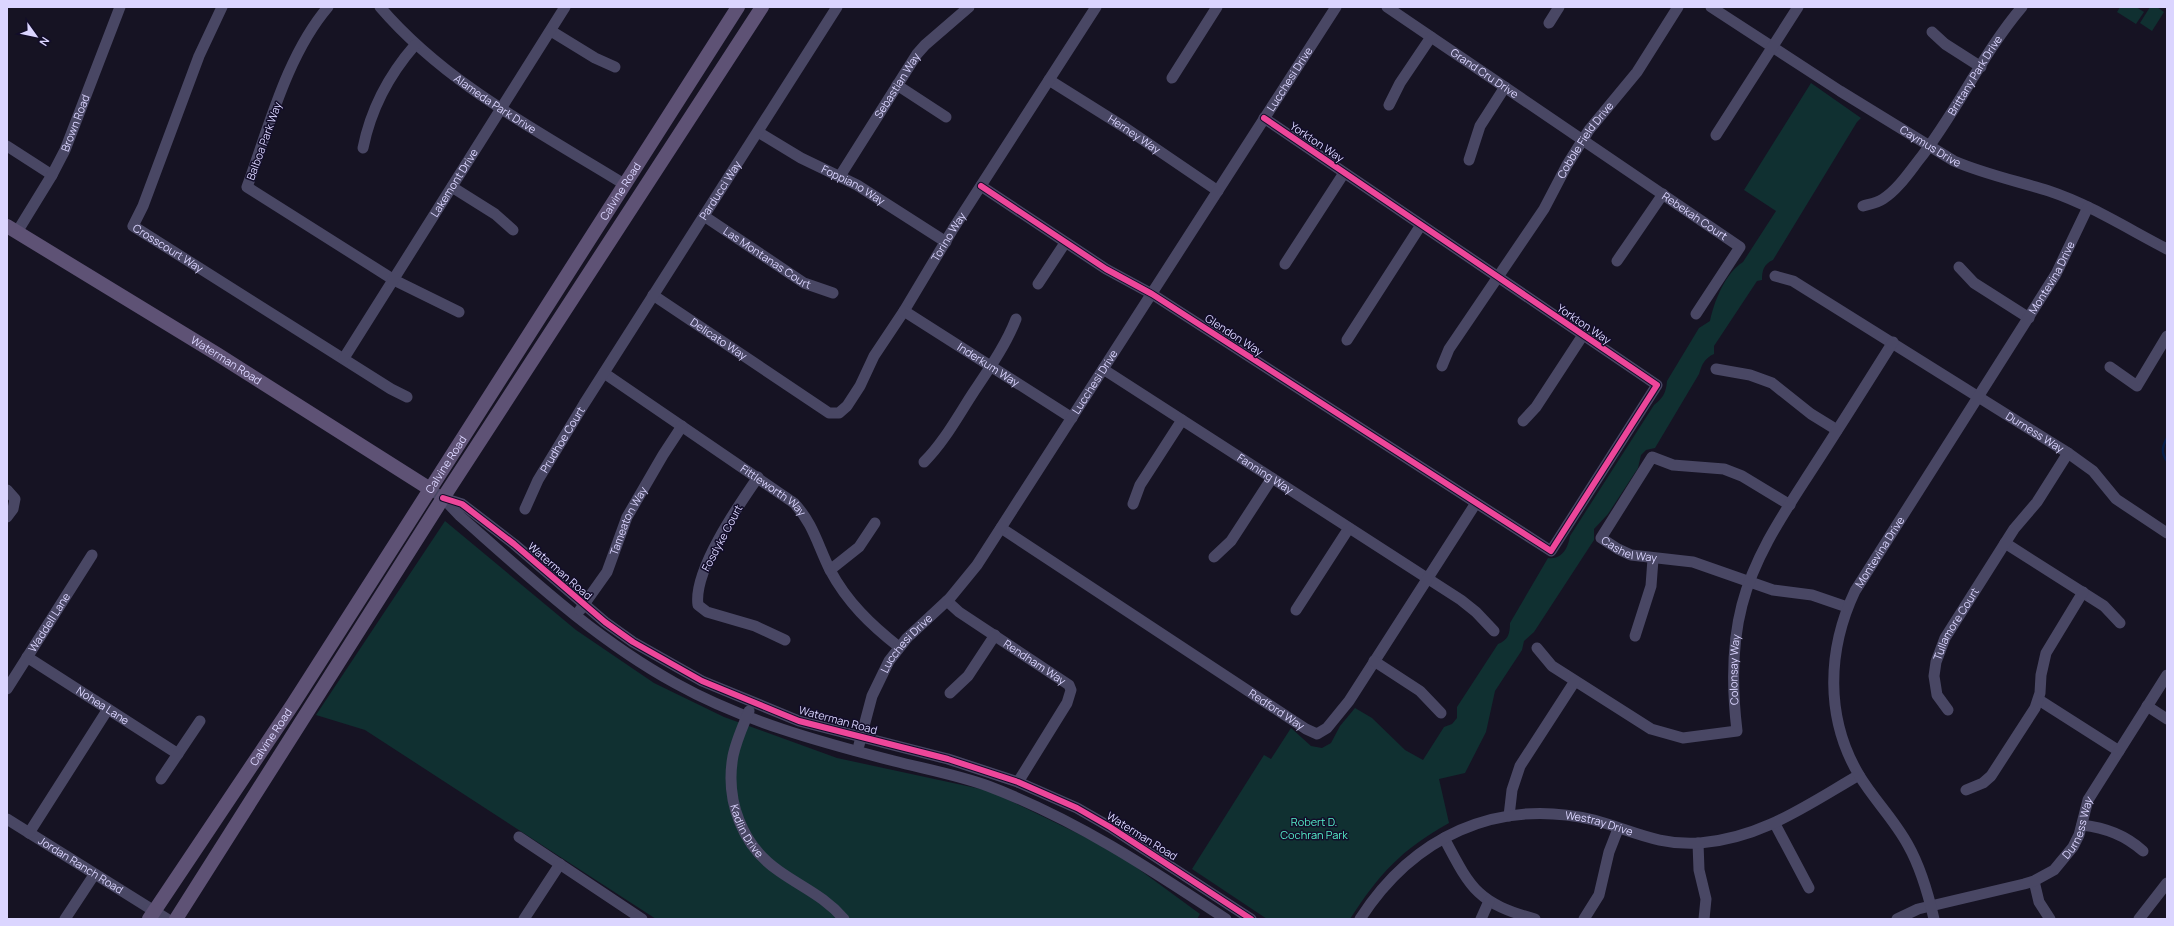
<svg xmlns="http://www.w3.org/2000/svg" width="2174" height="926" font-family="Manrope,sans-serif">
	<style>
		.green { fill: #103031 }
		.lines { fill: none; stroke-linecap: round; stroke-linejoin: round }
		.stream { stroke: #061c47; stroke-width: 2.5 }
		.minor { stroke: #494764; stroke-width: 11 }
		.major { stroke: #5e5275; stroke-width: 14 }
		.cycleway-casing { stroke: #120d29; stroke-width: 8 }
		.cycleway { stroke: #ed469a; stroke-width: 6 }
		.labels { text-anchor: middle; stroke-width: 3; stroke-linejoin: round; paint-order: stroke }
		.street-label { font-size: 11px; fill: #dbd5ff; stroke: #120d29 }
		.park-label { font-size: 11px; fill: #54edc9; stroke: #120d29 }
	</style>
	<rect width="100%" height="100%" fill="#161323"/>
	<g class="green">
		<path d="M2120 7H2136L2144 12 2136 24 2117 12Z"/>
		<path d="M2150 7H2157L2164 12 2152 31 2140 23Z"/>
		<path d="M1811 83 1861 118 1857 122 1773 260C1764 264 1762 270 1762 280L1757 281 1714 346V354C1705 358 1702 364 1699 374L1655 448 1646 450 1641 455 1638 468 1608 514 1594 529V540L1534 632 1524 641 1522 650 1495 691 1486 732 1465 773 1439 779 1449 823C1401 850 1380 873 1350 919H1267L1192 869 1264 755 1271 759 1291 728 1311 746 1322 748 1331 743 1340 726 1355 708 1372 718 1405 750 1423 760 1444 727 1452 724 1457 718V707L1498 644C1508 640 1510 634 1510 623L1548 558C1562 560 1568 548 1570 536L1654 405C1663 398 1666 393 1667 381L1699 328 1710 321C1714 302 1725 273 1743 262L1776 211 1744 190Z"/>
		<path d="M445 521 576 630 654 683 724 717 837 758 990 791 1114 851 1200 914 1197 919H656L365 730 316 715Z"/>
	</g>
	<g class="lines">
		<path class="stream" d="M2167 438C2162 447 2161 453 2167 461"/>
		<g class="minor">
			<path id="s1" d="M222 7 199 56 143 206 133 226 391 389 407 397"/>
			<path d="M328 7C287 55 269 127 247 187L394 280 459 312"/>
			<path id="s2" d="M380 7C446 84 538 131 624 184"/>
			<path id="s3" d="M1387 7 1740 247 1696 314"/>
			<path id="s4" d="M1711 7 1840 91 1954 161C1984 174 2017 181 2049 191 2091 205 2128 229 2167 249"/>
			<path d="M1549 23 1559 7"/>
			<path d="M551 31 595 58 615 67"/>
			<path d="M1932 32 1945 44 1981 67"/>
			<path d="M1172 78 1217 7"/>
			<path id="s5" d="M1049 80 1124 127 1218 191"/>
			<path d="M897 85 946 117"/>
			<path d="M1389 105 1400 83 1431 37"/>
			<path id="s6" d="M758 132 801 158 857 185 946 242"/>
			<path d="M1716 135 1798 7"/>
			<path d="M7 146 52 175"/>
			<path d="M363 148C371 108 388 76 415 45"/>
			<path d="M1469 160 1480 126 1505 87"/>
			<path id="s7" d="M840 176 917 54 925 45 969 7"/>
			<path d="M981 186 1106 269 1152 294 1551 551 1657 385 1264 118"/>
			<path d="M452 187 495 214 513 230"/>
			<path id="s8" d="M1863 206C1870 204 1877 203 1883 199 1897 190 1908 174 1918 161 1957 112 1982 54 2022 7"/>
			<path id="s9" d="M704 216 804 283 833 293"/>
			<path id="s10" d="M17 232 52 175 65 150 120 7"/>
			<path d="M1617 261 1663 194"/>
			<path d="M1285 264 1344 173"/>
			<path d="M1959 267 1974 283 2029 318"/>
			<path id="s11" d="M1775 276 1793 281 2068 453 2093 471 2116 499 2167 533"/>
			<path d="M1038 284 1065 243"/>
			<path id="s12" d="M653 295 829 413H839L847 406 860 386 874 356 904 311 953 229 1096 7"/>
			<path id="s13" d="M904 311 1072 418"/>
			<path d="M1347 340 1421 225"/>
			<path id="s14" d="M344 358 565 7"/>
			<path id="s15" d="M1442 366 1449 349 1544 209 1567 165 1589 130 1637 72 1678 7"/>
			<path d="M2110 367 2137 386 2167 336"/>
			<path id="s16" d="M1103 369 1461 600 1476 612 1494 631"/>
			<path d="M1716 369 1750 375 1772 383 1811 414 1837 430"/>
			<path id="s17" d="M604 373 794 503C813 523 818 546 830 570 847 602 871 625 899 647"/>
			<path d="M1523 421 1536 407 1583 335"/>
			<path d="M924 462C944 442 958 416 973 393 989 369 1006 345 1016 319"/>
			<path d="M758 477C738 506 693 571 698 605L707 612 755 626 785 640"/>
			<path d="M430 489 443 498 460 516C528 576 595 639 675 683 743 721 820 742 894 761 925 769 958 775 988 786 1075 819 1149 868 1226 919"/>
			<path d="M7 490 15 499 13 509 7 517"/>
			<path d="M443 498 462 504 514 544 605 622 633 642 702 681 799 721 948 759 1018 782 1077 808 1110 827 1251 919"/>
			<path d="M1133 504 1140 485 1182 420"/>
			<path id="s18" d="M1790 505 1742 476 1724 469 1673 465 1652 457 1601 538 1618 549 1631 555 1693 562 1773 590 1812 595 1847 607"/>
			<path id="s19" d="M525 509 538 480 584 404 837 7"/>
			<path id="s20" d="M1001 528 1306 729 1317 734 1327 728 1349 701 1476 503"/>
			<path d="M2005 543 2104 606 2120 623"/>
			<path d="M1214 557 1231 541 1272 478"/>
			<path d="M830 570 859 547 875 523"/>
			<path id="s21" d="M947 601 959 612 1069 685 1071 690 1067 703 1018 782"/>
			<path id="s22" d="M580 610 607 572 627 517 663 455 682 426"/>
			<path d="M1296 610 1349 528"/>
			<path d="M1635 636 1651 586 1653 559"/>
			<path id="s23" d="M1537 648 1552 666 1651 729 1683 738 1737 731C1732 689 1731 647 1742 605 1755 555 1784 513 1811 471 1839 428 1866 385 1893 342"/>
			<path id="s24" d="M27 657 178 754"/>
			<path d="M1374 661 1420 691 1441 713"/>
			<path id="s25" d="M7 689 92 555"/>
			<path d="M950 693 968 676 995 635"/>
			<path d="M2039 700 2119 751"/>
			<path d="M2147 706 2167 719"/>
			<path id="s26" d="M1948 710 1937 695 1934 676 1936 662 1945 638 2014 529 2037 502 2068 453"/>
			<path id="s27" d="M749 711C743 726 736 741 733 756 725 800 742 846 779 871 803 888 824 896 844 919"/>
			<path id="s28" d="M859 745 872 696 889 661 907 638 950 598 977 565 1336 7"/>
			<path d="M161 779 200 721"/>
			<path d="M1966 790 1983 783 1991 776 2035 708 2040 693 2041 675 2046 653 2083 592"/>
			<path d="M1509 816 1512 790 1520 766 1575 681"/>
			<path id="s29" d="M7 819 167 919"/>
			<path d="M1775 824 1809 888"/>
			<path d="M2082 825C2106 828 2125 835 2143 851"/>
			<path d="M29 833 108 709"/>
			<path d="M519 837 642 919"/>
			<path d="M1444 838C1471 889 1477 903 1535 919"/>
			<path d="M1698 843 1699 870 1706 899 1704 919"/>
			<path d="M2034 881 2039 902 2050 919"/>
			<path d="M65 919 94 875"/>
			<path d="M524 919 560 864"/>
			<path id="s30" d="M1360 919C1413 837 1496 797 1594 820 1631 830 1659 846 1700 843 1762 838 1807 805 1859 775"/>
			<path d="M1481 919 1489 901"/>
			<path d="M1584 919 1599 895 1609 852 1618 829"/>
			<path id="s31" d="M1897 919 1918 909 2024 884 2034 881 2054 870 2073 847 2079 835 2088 800 2167 675"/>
			<path id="s32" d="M1934 919C1928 893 1921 868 1908 845 1894 819 1874 800 1859 775 1825 718 1827 650 1855 591L2056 274 2088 207"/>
			<path d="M2139 919 2167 883"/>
		</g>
		<g class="major">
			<path id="s33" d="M7 226 217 354 430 489"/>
			<path id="s34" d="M149 919 293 704 738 7"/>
			<path d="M176 919 443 498 762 7"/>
		</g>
		<defs>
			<g id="cycleway">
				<path d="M981 186 1106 269 1152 294 1551 551 1657 385 1264 118"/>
				<path d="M443 498 462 504 514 544 605 622 633 642 702 681 799 721 948 759 1018 782 1077 808 1110 827 1251 919"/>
			</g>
		</defs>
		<use href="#cycleway" class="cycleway-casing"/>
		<use href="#cycleway" class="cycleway"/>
	</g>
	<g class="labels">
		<g class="street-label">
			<text dy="4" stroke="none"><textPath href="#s3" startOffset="118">Grand Cru Drive</textPath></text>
			<text dy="4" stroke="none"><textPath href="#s8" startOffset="176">Brittany Park Drive</textPath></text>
			<text dy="4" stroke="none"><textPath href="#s28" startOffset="798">Lucchesi Drive</textPath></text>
			<text dy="4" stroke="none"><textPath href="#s7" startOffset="107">Sebastian Way</textPath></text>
			<text dy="4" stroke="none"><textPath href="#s2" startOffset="151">Alameda Park Drive</textPath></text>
			<text dy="4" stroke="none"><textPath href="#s10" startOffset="124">Brown Road</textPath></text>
			<text dy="4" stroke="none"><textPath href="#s5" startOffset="101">Herney Way</textPath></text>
			<text transform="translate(264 141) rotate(-70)" y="4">Balboa Park Way</text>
			<text dy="4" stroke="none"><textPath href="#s15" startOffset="268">Cobble Field Drive</textPath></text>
			<text transform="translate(1317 142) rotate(34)" y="4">Yorkton Way</text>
			<text dy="4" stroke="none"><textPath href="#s4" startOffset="260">Caymus Drive</textPath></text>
			<text dy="4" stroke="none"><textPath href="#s14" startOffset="207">Lakemont Drive</textPath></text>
			<text dy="4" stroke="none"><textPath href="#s6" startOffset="109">Foppiano Way</textPath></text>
			<text dy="4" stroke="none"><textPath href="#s19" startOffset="374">Parducci Way</textPath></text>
			<text dy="4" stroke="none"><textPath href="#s34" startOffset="867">Calvine Road</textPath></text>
			<text dy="4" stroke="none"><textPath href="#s3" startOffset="372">Rebekah Court</textPath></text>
			<text dy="4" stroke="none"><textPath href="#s12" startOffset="430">Torino Way</textPath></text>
			<text dy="4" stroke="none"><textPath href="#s1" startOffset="278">Crosscourt Way</textPath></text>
			<text dy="4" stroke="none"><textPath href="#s9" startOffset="76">Las Montanas Court</textPath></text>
			<text dy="4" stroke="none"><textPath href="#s32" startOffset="726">Montevina Drive</textPath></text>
			<text transform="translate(1584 324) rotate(34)" y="4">Yorkton Way</text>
			<text transform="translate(1234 335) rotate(33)" y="4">Glendon Way</text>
			<text dy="4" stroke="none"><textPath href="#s12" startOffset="79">Delicato Way</textPath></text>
			<text dy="4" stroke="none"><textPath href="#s33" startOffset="257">Waterman Road</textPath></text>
			<text dy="4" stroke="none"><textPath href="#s13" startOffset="100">Inderkum Way</textPath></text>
			<text dy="4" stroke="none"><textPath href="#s28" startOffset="438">Lucchesi Drive</textPath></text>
			<text dy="4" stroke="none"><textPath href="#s11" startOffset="304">Durness Way</textPath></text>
			<text dy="4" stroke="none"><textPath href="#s19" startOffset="79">Prudhoe Court</textPath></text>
			<text dy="4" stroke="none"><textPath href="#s34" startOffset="543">Calvine Road</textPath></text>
			<text dy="4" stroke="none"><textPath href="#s16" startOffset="193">Fanning Way</textPath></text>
			<text dy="4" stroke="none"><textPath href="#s17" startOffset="206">Fittleworth Way</textPath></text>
			<text dy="4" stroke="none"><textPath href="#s22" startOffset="102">Tameaton Way</textPath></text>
			<text transform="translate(722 538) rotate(-62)" y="4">Fosdyke Court</text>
			<text dy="4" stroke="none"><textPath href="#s18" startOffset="276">Cashel Way</textPath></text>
			<text dy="4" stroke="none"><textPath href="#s32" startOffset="402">Montevina Drive</textPath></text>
			<text transform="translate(560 571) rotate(41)" y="4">Waterman Road</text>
			<text dy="4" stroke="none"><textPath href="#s25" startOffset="79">Waddell Lane</textPath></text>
			<text dy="4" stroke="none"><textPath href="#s26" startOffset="95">Tullamore Court</textPath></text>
			<text dy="4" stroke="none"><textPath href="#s28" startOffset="114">Lucchesi Drive</textPath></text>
			<text dy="4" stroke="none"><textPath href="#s21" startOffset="107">Rendham Way</textPath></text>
			<text dy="4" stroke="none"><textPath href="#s23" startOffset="290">Colonsay Way</textPath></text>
			<text dy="4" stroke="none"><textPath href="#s24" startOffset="90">Nohea Lane</textPath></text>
			<text dy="4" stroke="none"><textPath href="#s20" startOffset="330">Redford Way</textPath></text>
			<text transform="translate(838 720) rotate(15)" y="4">Waterman Road</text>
			<text dy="4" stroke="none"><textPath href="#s34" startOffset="219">Calvine Road</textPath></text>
			<text dy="4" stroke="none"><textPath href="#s30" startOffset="278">Westray Drive</textPath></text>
			<text dy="4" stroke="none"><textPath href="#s31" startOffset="215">Durness Way</textPath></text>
			<text dy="4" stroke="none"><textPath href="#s27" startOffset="126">Kadlin Drive</textPath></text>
			<text transform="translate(1142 836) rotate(32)" y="4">Waterman Road</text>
			<text dy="4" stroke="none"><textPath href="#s29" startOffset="87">Jordan Ranch Road</textPath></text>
		</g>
		<g class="park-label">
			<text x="1314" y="826">Robert D.<tspan x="1314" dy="13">Cochran Park</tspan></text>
		</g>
	</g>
	<rect width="2174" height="926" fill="none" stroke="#dbd5ff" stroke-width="16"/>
	<g transform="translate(36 36) rotate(123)" stroke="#120d29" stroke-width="3" paint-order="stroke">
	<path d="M0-3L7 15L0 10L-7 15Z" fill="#dbd5ff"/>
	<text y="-6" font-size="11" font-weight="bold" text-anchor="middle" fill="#dbd5ff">N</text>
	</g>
</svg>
